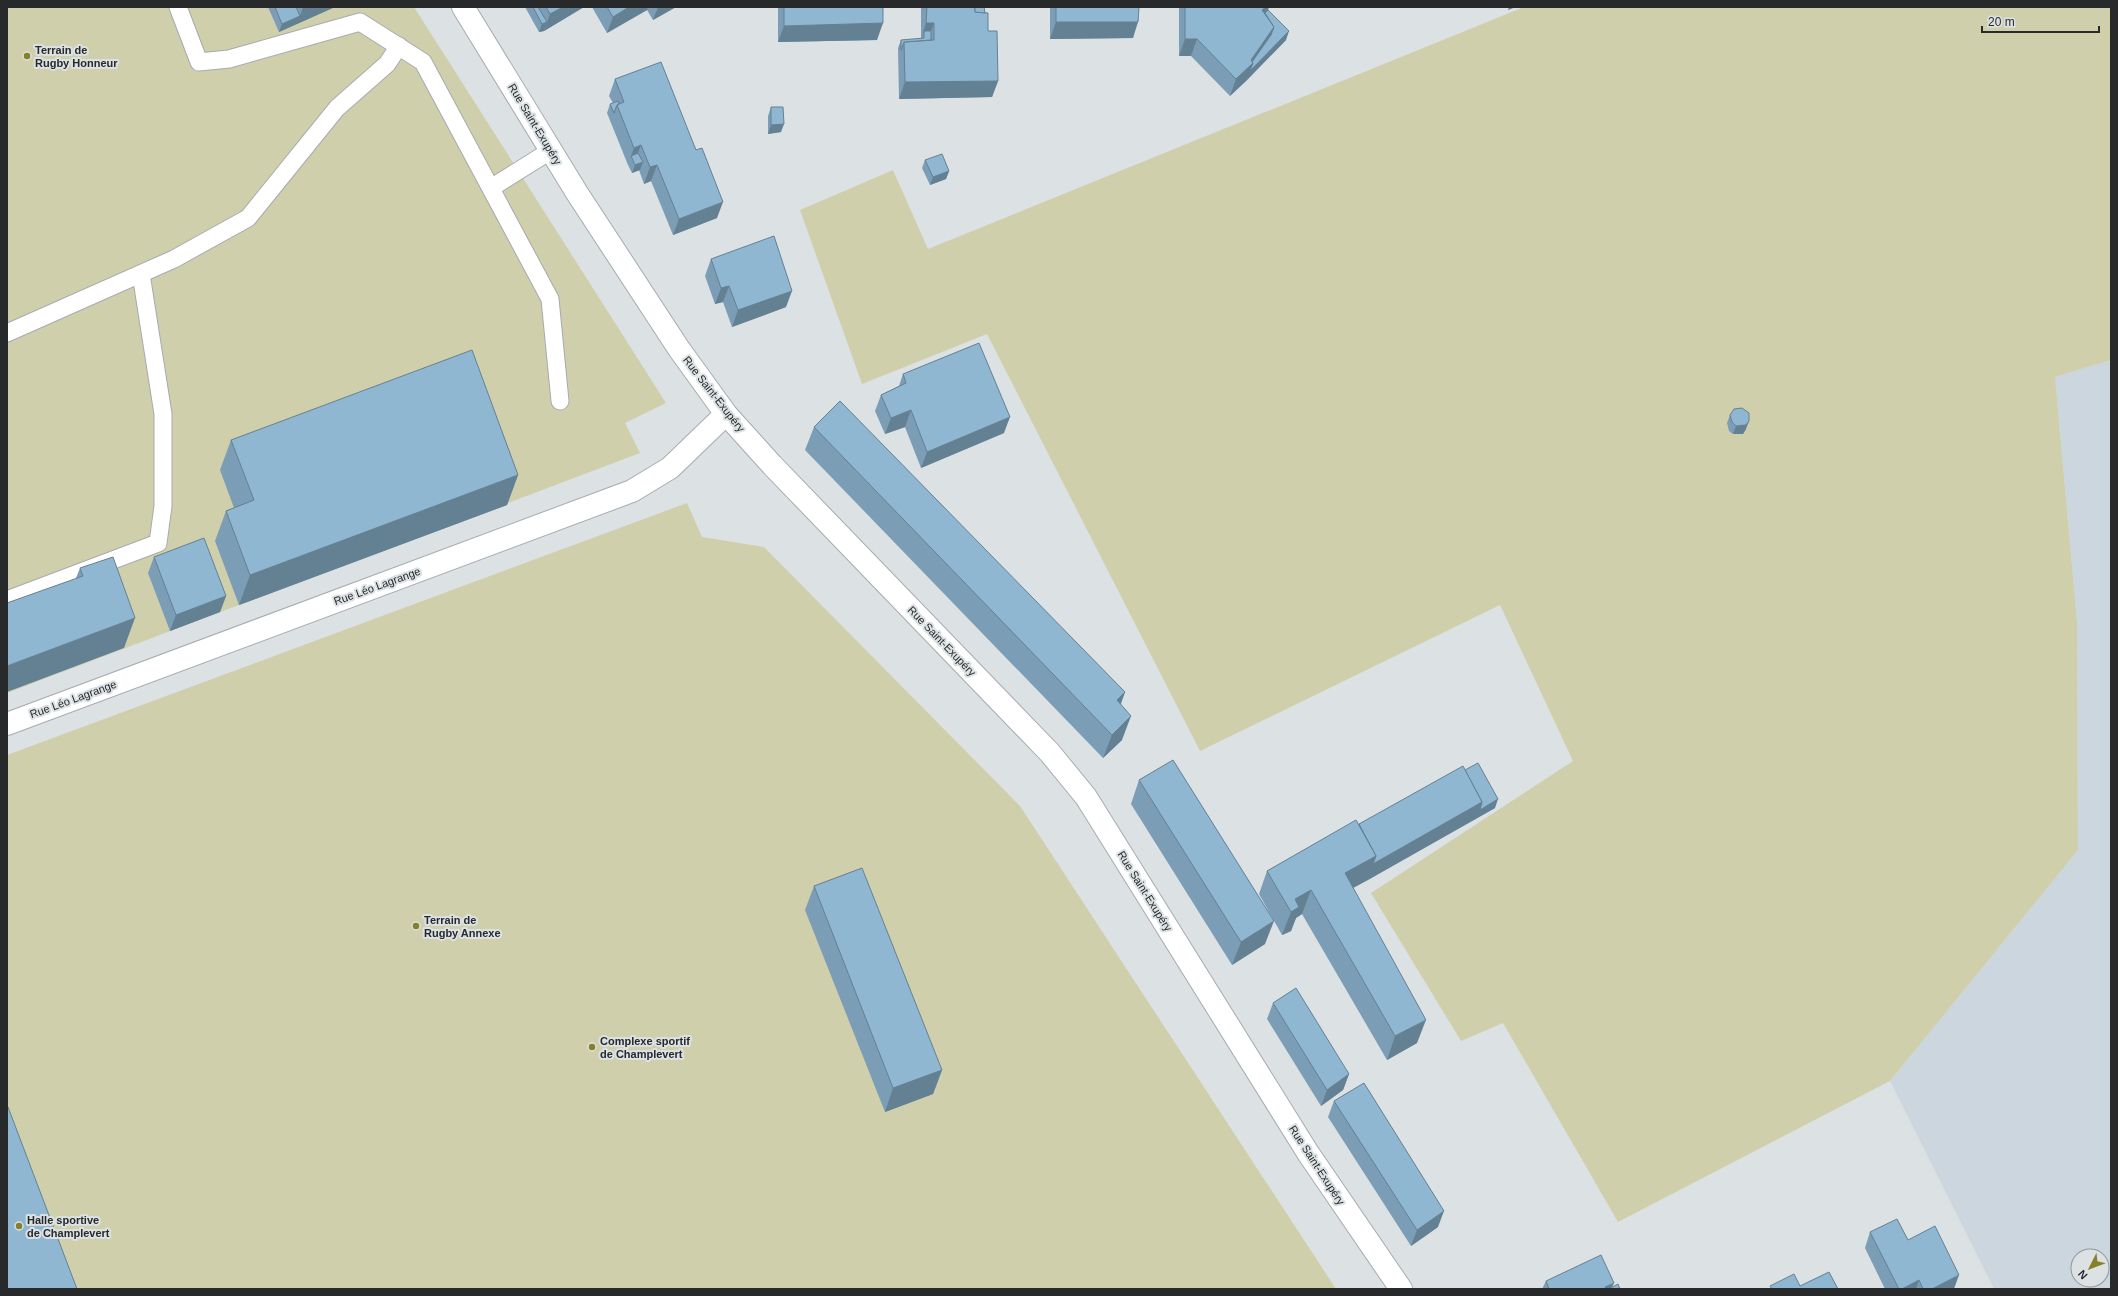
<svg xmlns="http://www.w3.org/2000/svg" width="2118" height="1296" font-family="Helvetica,sans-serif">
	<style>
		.built { fill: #cbd6de; fill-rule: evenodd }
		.green { fill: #d0cfac }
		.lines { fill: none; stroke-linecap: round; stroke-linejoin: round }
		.lane-casing { stroke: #a7abae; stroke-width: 19 }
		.street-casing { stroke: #a7abae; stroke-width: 24 }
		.lane { stroke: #fff; stroke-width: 17 }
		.street { stroke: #fff; stroke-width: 22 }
		.wall { fill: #7b9db5 }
		.shaded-wall { fill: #648093 }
		.building { fill: #8fb7d2; stroke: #648093 }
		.poi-dot { fill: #868129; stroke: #dce1e4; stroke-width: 1.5 }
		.labels { text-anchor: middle; stroke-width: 4; stroke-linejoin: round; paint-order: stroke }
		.poi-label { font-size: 11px; font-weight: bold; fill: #27292a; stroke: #dce1e4; text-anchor: start }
		.street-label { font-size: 11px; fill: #27292a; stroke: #dce1e4 }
	</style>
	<rect width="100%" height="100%" fill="#dce1e4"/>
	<path class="built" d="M2111 360V1289H1994L1890 1081 2078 850 2077 621 2055 377ZM2078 1256H2102V1280H2078Z"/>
	<g class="green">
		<path d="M7 7H414L666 403 625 423 640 453 7 693Z"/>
		<path d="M1524 7H2111V360L2055 377 2077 621 2078 850 1890 1081 1618 1222 1503 1023 1461 1041 1371 893 1573 761 1500 605 1200 751 987 334 862 384 800 210 893 170 928 249Z"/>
		<path d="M687 503 702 537 764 547 1020 806 1336 1289H7V755Z"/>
	</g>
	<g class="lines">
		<defs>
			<g id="lane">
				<path d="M178 7 199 62 229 59 360 22 423 62 550 299 560 401"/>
				<path d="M491 188 550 151"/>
				<path d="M7 333 174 259 248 218 337 108 387 64 399 46"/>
				<path d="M7 600 158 543 163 506V414L141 274"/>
			</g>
			<g id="street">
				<path d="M463 7 577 193 679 349 726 414 772 465 1050 753 1086 797 1308 1153 1401 1289"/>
				<path d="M7 724 632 491 670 468 726 414"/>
			</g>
		</defs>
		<use href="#lane" class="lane-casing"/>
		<use href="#street" class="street-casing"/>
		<use href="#lane" class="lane"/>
		<use href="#street" class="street"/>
	</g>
	<g class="wall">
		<path d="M268 7H335L279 32Z"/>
		<path d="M525 7H584L544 31 539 32Z"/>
		<path d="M592 7H676L653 20 647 10 607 33Z"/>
		<path d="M778 7H883L877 40 778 42Z"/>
		<path d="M921 7H984L988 31 998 81 992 97 899 99 898 48 901 40 921 39Z"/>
		<path d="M1050 7H1139L1133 38 1050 39Z"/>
		<path d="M1179 7H1269L1268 10 1286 40 1247 80 1230 96 1191 56H1179Z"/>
		<path d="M615 79 717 218 673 235 651 181 644 184 639 170 632 173 628 165 607 113 610 104 613 103 609 96Z"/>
		<path d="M771 107 781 132 768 134V116Z"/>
		<path d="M925 160 949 171 946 179 930 185 922 168Z"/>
		<path d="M711 259 786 307 732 327 723 302 715 304 705 276Z"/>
		<path d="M903 374 1004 433 921 468 905 427 885 434 875 411 881 395 899 386Z"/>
		<path d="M1730 415 1746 429 1743 434H1733L1729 431 1727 423Z"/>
		<path d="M814 427 1125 692 1121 704 1122 740 1103 758 805 450Z"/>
		<path d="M231 440 518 475 507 505 239 605 215 541 226 511 234 508 220 470Z"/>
		<path d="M154 557 226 596 220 612 170 631 148 573Z"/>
		<path d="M80 568 124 648 76 578Z"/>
		<path d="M1465 770 1495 808 1353 888 1417 1043 1387 1060 1302 914 1296 918 1291 931 1282 935 1259 894 1267 871Z"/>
		<path d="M1139 780 1265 944 1232 965 1131 804Z"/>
		<path d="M814 886 942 1070 933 1094 885 1112 805 910Z"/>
		<path d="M1273 1003 1349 1074 1343 1090 1321 1106 1267 1019Z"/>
		<path d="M1334 1101 1438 1227 1411 1246 1328 1117Z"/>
		<path d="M1870 1232 1908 1240 1954 1289H1885L1865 1248Z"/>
		<path d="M1546 1281 1612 1287 1620 1289H1542Z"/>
	</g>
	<g class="shaded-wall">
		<path d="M303 7H335L279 32 282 24 300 16Z"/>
		<path d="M563 7H584L544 31 550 14Z"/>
		<path d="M629 7H648L647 10 607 33 613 17Z"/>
		<path d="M658 7H676L653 20Z"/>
		<path d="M1266 7H1269L1265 18 1262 10Z"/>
		<path d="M1509 7H1516L1508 10Z"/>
		<path d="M547 22 544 31 539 32 542 24Z"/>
		<path d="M1056 22H1138L1133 38 1050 39Z"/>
		<path d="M883 23 877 40 778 42 784 26Z"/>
		<path d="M926 23H934L928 40 924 31 921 39Z"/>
		<path d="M1274 27 1289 31 1286 40 1247 80 1230 96 1236 79 1251 60Z"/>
		<path d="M1185 39H1197L1191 56H1179Z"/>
		<path d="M998 81 992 97 899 99 905 82Z"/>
		<path d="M784 124 781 132 768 134 771 125Z"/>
		<path d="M641 145 635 161 631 156 634 148Z"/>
		<path d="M643 162 640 170 632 173 635 165Z"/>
		<path d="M657 165 651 181 644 184 650 167Z"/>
		<path d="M949 171 946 179 930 185 933 177Z"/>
		<path d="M723 202 717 218 673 235 679 219Z"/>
		<path d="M729 286 723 302 715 304 721 288Z"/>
		<path d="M792 291 786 307 732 327 738 310Z"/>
		<path d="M911 410 905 427 885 434 891 418Z"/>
		<path d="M1010 417 1004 433 921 468 927 452Z"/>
		<path d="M1749 421 1746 429 1743 434H1733L1736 426Z"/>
		<path d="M518 475 507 505 239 605 250 575Z"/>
		<path d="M226 596 220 612 170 631 176 615Z"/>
		<path d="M135 618 124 648 7 692V666Z"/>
		<path d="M1125 692 1116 716 1117 700Z"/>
		<path d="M1131 716 1122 740 1103 758 1112 735Z"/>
		<path d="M1498 799 1495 808 1368 880 1373 864 1482 802Z"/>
		<path d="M1376 856 1368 880 1336 897 1345 873Z"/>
		<path d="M1311 890 1302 914 1296 918 1291 931 1282 935 1291 912 1295 899Z"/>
		<path d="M1274 921 1265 944 1232 965 1241 942Z"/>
		<path d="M1426 1020 1417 1043 1387 1060 1395 1036Z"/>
		<path d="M942 1070 933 1094 885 1112 893 1088Z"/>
		<path d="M1349 1074 1343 1090 1321 1106 1327 1090Z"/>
		<path d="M1444 1211 1438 1227 1411 1246 1417 1230Z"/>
		<path d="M1959 1275 1954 1289H1932Z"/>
		<path d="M1919 1280 1916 1289H1902Z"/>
		<path d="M1614 1283 1611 1289H1605V1287Z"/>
	</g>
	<g class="building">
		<path d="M275 7H296L300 16 282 24Z"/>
		<path d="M533 7H538L547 22 542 24Z"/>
		<path d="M546 7H563L550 14Z"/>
		<path d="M607 7H629L613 17Z"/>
		<path d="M784 7H883V23L784 26Z"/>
		<path d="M927 7H975V12L988 13V31H997L998 81 905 82 904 42 934 40V23H926Z"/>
		<path d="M975 7H984L985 13 975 12Z"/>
		<path d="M1056 7H1139L1138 22H1056Z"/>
		<path d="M1185 7H1266L1262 10 1274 27 1251 60 1253 63 1236 79 1197 39H1185Z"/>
		<path d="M1268 10 1289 31 1250 71 1253 63 1252 62 1271 35 1274 27 1265 13Z"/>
		<path d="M924 31H931V40L904 42 901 50V40L924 38Z"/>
		<path d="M661 62 696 150 702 148 723 202 679 219 657 165 650 167 641 145 634 148 617 105 624 102 615 79Z"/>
		<path d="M618 101 619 104 617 105 614 113 610 104Z"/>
		<path d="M771 107H783L784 124 771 125Z"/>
		<path d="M638 153 643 162 635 165 631 156Z"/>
		<path d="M942 154 949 171 933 177 925 160Z"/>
		<path d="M774 236 792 291 738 310 729 286 721 288 711 259Z"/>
		<path d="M979 343 1010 417 927 452 911 410 891 418 881 395 906 383 903 374Z"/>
		<path d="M472 350 518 475 250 575 226 511 254 500 231 440Z"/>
		<path d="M840 401 1125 692 1117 700 1131 716 1112 735 814 427Z"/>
		<path d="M1742 408 1749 413V421L1746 425 1736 426 1732 422 1730 415 1734 409Z"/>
		<path d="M204 538 226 596 176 615 154 557Z"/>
		<path d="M113 557 135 618 7 666V603L83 576 80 568Z"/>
		<path d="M1173 760 1274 921 1241 942 1139 780Z"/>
		<path d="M1478 763 1498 799 1480 810 1482 802 1465 770Z"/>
		<path d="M1463 766 1482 802 1373 864 1376 856 1359 824Z"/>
		<path d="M1356 820 1376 856 1345 873 1426 1020 1395 1036 1311 890 1295 899 1299 907 1291 912 1267 871Z"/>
		<path d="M862 868 942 1070 893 1088 814 886Z"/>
		<path d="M1296 988 1349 1074 1327 1090 1273 1003Z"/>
		<path d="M1364 1083 1444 1211 1417 1230 1334 1101Z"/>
		<path d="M7 1107H8L77 1289H7Z"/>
		<path d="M1897 1219 1908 1240 1935 1226 1959 1275 1932 1289H1923L1919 1280 1902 1289H1899L1870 1232Z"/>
		<path d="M1601 1255 1614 1283 1605 1287 1606 1289H1549L1546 1281Z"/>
		<path d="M1829 1272 1838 1289H1772L1770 1286 1794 1274 1800 1286Z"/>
		<path d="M1618 1284 1620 1289H1611L1612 1287Z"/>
	</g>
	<g class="poi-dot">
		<circle cx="27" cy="56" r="4"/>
		<circle cx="416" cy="926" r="4"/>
		<circle cx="592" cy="1047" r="4"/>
		<circle cx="19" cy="1226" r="4"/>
	</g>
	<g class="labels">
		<g class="poi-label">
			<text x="35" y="54">Terrain de<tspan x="35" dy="13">Rugby Honneur</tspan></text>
			<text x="424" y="924">Terrain de<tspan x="424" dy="13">Rugby Annexe</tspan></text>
			<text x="600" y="1045">Complexe sportif<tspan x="600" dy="13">de Champlevert</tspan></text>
			<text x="27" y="1224">Halle sportive<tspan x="27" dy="13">de Champlevert</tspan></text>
		</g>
		<g class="street-label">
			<text transform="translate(535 124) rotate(59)" y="4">Rue Saint-Exupéry</text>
			<text transform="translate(714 394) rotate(52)" y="4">Rue Saint-Exupéry</text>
			<text transform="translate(377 586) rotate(-20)" y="4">Rue Léo Lagrange</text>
			<text transform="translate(942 641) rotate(46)" y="4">Rue Saint-Exupéry</text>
			<text transform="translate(73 699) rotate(-20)" y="4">Rue Léo Lagrange</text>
			<text transform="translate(1145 891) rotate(58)" y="4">Rue Saint-Exupéry</text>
			<text transform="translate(1317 1165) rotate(57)" y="4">Rue Saint-Exupéry</text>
		</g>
	</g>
	<rect width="2118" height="1296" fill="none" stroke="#27292a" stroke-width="16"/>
	<g transform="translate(2090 1268) rotate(228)"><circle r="19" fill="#dce1e4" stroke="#94979a"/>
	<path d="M0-3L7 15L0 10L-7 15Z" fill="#868129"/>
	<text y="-6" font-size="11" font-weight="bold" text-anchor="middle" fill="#27292a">N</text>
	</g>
	<path d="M1982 26v6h117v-6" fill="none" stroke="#27292a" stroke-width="2"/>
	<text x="1988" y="26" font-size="12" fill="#27292a" stroke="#dce1e4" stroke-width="3" paint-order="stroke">20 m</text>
</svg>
